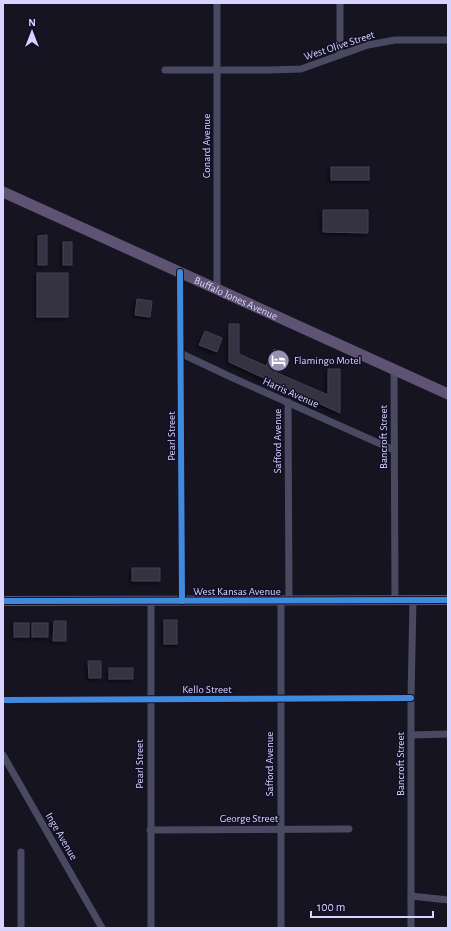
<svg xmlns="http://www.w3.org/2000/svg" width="451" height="931" font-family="'Alegreya Sans',sans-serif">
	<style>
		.building { fill: #343243; stroke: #433f54; filter: url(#shadow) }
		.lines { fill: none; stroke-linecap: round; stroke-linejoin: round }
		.street { stroke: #4a4962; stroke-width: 7 }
		.secondary { stroke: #575674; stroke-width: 10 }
		.primary { stroke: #5e5373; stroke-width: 11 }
		.cycleway-casing { stroke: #130f26; stroke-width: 8 }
		.cycleway { stroke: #408adc; stroke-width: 6 }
		.labels { text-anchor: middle; stroke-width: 3; stroke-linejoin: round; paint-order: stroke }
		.street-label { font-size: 11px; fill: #d9d4ff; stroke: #130f26 }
		.poi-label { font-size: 11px; fill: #d9d4ff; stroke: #130f26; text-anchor: start }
	</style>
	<defs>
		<filter id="shadow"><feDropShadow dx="-2" dy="2" stdDeviation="2" flood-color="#0009"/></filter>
	</defs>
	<rect width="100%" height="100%" fill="#161421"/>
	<g class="building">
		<rect x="331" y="167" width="38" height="13"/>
		<path d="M323 210H368V233L323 232Z"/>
		<path d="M47 235V265H38V236Z"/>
		<rect x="63" y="242" width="9" height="23"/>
		<rect x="37" y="273" width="31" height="44"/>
		<path d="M137 299 152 301 150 317 135 315Z"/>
		<path d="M229 324H239V354L266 366 274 349 283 353 275 372 328 395V369H340V413L229 362Z"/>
		<path d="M205 331 222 338 217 352 199 345Z"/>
		<rect x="132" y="568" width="28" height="13"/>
		<rect x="164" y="620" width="13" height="24"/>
		<path d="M54 621H66V641H53Z"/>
		<rect x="14" y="623" width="15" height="14"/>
		<rect x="32" y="623" width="16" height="14"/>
		<path d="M88 661H101V678H89Z"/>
		<rect x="109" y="668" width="24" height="11"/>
	</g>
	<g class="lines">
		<g class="street">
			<path d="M340 3V55"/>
			<path d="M165 70H269L301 69 368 45 395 40H448"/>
			<path d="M180 272 182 601"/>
			<path d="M217 289V3"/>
			<path d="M180 353 233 378 394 450"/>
			<path d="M394 370 395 600"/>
			<path d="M288 402 289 601"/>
			<path d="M151 600V928"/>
			<path d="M3 700 411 698"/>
			<path d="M411 735 448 734"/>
			<path d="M3 755 102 928"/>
			<path d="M150 830 349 829"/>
			<path d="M21 852V928"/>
			<path d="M411 896 448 900"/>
			<path d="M281 928V601"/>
			<path d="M411 928V698L413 600"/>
		</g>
		<path class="secondary" d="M3 601 448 600"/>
		<path class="primary" id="s1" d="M3 192 448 394"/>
		<defs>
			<g id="cycleway">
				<path d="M180 272 182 601"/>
				<path d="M3 601 448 600"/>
				<path d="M3 700 411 698"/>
			</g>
		</defs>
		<use href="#cycleway" class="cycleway-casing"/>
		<use href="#cycleway" class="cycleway"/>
	</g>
	<defs>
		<symbol id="hotel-disc" viewBox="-11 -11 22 22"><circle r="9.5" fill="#9591b1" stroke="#130f26"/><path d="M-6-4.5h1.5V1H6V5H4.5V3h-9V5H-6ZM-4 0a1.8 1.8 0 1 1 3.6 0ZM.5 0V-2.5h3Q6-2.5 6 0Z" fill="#fff"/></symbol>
	</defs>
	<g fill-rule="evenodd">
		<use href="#hotel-disc" x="266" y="348" width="25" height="25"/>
	</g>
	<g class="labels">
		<g class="street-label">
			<text transform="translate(339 45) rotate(-18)" y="4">West Olive Street</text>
			<text transform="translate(206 146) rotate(-90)" y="4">Conard Avenue</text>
			<text dy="4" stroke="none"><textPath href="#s1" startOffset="256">Buffalo Jones Avenue</textPath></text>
			<text transform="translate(291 392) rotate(24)" y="4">Harris Avenue</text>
			<text transform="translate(171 436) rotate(-90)" y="4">Pearl Street</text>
			<text transform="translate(383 437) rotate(-90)" y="4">Bancroft Street</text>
			<text transform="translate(277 441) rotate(-90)" y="4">Safford Avenue</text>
			<text x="237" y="595">West Kansas Avenue</text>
			<text x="207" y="693">Kello Street</text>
			<text transform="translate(139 764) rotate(-90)" y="4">Pearl Street</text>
			<text transform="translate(269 764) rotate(-90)" y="4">Safford Avenue</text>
			<text transform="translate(400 764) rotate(-90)" y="4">Bancroft Street</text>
			<text x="249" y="822">George Street</text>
			<text transform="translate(62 836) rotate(60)" y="4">Inge Avenue</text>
		</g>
		<g class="poi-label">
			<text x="294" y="364">Flamingo Motel</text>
		</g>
	</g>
	<rect width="451" height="931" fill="none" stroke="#d9d4ff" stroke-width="8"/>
	<g transform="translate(32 32)" stroke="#130f26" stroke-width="3" paint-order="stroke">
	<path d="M0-3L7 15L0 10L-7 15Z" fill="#d9d4ff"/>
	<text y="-6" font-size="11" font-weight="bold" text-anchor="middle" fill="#d9d4ff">N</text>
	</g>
	<path d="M311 911v6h122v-6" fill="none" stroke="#d9d4ff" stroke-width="2"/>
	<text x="317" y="911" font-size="12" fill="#d9d4ff" stroke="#130f26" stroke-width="3" paint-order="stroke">100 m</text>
</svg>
